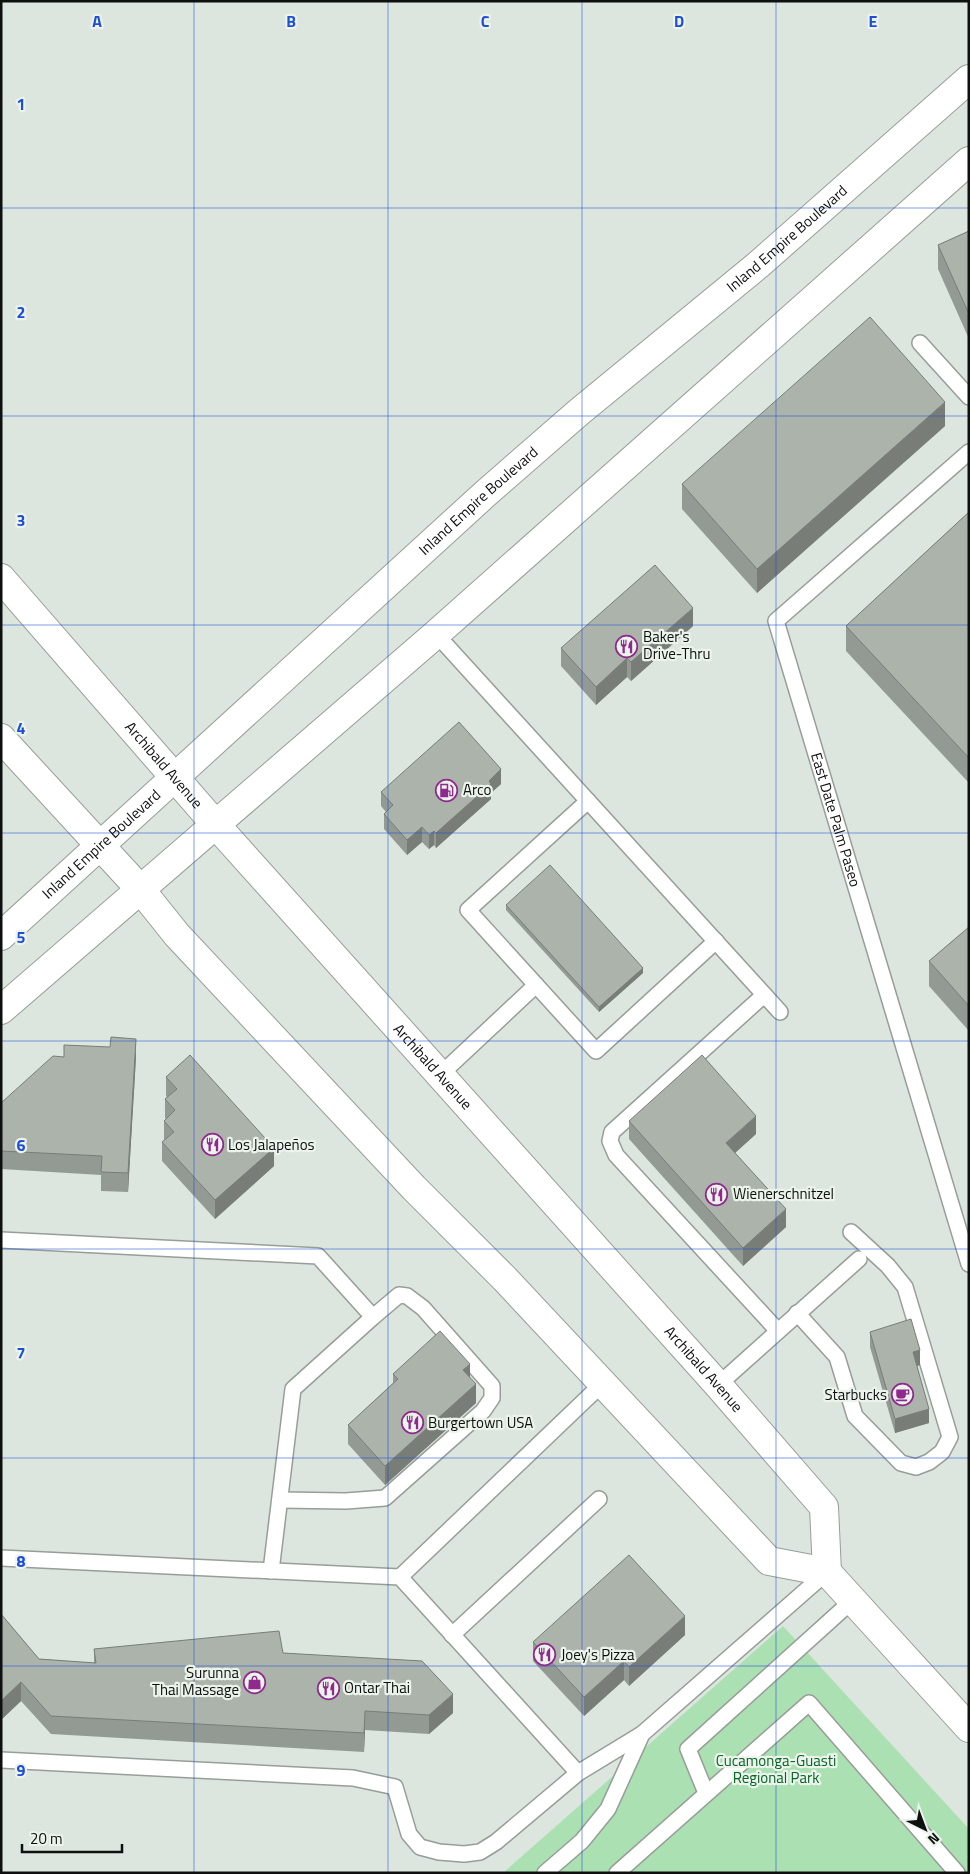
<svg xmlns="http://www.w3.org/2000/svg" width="970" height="1874" font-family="'Titillium Web',sans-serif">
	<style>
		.green { fill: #abe0b2 }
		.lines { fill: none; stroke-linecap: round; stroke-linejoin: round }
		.service-casing { stroke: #969e97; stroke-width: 18 }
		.secondary-casing { stroke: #969e97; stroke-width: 30 }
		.service { stroke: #fff; stroke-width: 15 }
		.secondary { stroke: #fff; stroke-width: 28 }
		.wall { fill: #939a93 }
		.shaded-wall { fill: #787d78 }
		.building { fill: #abb3ab; stroke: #787d78 }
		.grid { fill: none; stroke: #1d4ed8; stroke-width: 1; stroke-opacity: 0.55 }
		.labels { text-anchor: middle; stroke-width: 4.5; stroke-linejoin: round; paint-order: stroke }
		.street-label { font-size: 15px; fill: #0d100e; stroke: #ebf3eb }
		.poi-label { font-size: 15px; fill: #0d100e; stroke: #ebf3eb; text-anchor: start }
		.park-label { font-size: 15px; fill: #076528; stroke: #ebf3eb }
		.grid-label { font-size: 16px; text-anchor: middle; font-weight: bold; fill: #1d4ed8; stroke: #ebf3eb; stroke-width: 4.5; stroke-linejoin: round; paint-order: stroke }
	</style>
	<rect width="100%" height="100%" fill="#dde6de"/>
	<path class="green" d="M783 1626 969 1829V1873H503Z"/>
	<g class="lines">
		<defs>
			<g id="service">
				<path d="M920 343 969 397"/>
				<path id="s1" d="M969 452 776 621 969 1264"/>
				<path d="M436 634 780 1012"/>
				<path d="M588 801 468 910 596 1051 716 941"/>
				<path d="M764 995 612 1132 610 1141 616 1155 778 1331"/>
				<path d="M441 1074 536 985"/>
				<path d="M1 1240 318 1256 373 1317 293 1389 271 1571"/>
				<path d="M797 1313 837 1357 855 1416 901 1463 916 1467 929 1462 942 1452 950 1437 905 1287 888 1266 851 1232"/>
				<path d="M718 1385 859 1259"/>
				<path d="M280 1500 346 1501 385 1498 483 1411 492 1398V1386L423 1308 407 1296 399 1295 373 1317"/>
				<path d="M1 1558 400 1577 578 1773"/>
				<path d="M400 1577 602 1384"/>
				<path d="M452 1635 599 1499"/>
				<path d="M1 1760 353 1778 395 1787 409 1834 420 1847 439 1852 464 1854 480 1852 496 1842 578 1773 642 1734"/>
				<path d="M706 1793 688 1749 853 1600"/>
				<path d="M545 1873 582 1841 608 1809 642 1734 827 1572"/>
				<path d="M617 1873 809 1703 957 1873"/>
			</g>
			<g id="secondary">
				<path id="s2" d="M1 578 216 825 718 1385 824 1507 827 1572"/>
				<path d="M1 738 141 890 177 935 414 1188 505 1279 769 1561 827 1572 969 1728"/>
				<path id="s3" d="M1 936 485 494 579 412 758 265 969 79"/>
				<path d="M1 1010 436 634 969 161"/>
			</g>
		</defs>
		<use href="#service" class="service-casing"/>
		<use href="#secondary" class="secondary-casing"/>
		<use href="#service" class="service"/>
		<use href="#secondary" class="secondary"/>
	</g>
	<g class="wall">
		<path d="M969 231V339L938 269V245Z"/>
		<path d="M945 426 757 593 682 509V484Z"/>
		<path d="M969 512V783L846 651V626Z"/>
		<path d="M693 626 631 681 627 677 596 705 561 666V648Z"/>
		<path d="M501 784 491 793V799L436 848 434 845 429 849 422 842 407 855 384 829V814L386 812 381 806V792Z"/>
		<path d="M506 905 643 973 599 1012 506 910Z"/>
		<path d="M969 927V1031L929 986V961Z"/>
		<path d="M136 1057 128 1192 101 1191V1175L1 1169V1103Z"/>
		<path d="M166 1077 274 1166 215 1219 162 1161V1142L165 1140 164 1139V1121L166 1119 165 1118V1099L167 1097 166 1096Z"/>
		<path d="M629 1121 756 1134 735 1153 786 1227 743 1266 629 1139Z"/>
		<path d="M870 1332 920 1365 917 1366 929 1423 895 1433 870 1347Z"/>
		<path d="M393 1374 470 1377 476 1403 385 1485 348 1444V1425L393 1383Z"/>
		<path d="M1 1614 39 1659 94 1663V1649L283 1653 453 1713 429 1734 365 1730 364 1752 51 1734 21 1701 1 1720Z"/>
		<path d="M685 1635 629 1686 624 1680 584 1716 533 1661V1642Z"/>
	</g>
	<g class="shaded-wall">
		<path d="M945 402V426L757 593V569Z"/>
		<path d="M693 608V626L631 681V662Z"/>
		<path d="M627 658V677L596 705V687Z"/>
		<path d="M501 769V784L491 793V799L436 848V833L489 781Z"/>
		<path d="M422 827V842L407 855V840Z"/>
		<path d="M434 831V845L429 849V835Z"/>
		<path d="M643 968V973L599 1012V1007Z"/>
		<path d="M136 1039V1057L128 1192V1173Z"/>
		<path d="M756 1116V1134L726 1161V1143Z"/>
		<path d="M274 1148V1166L215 1219V1200Z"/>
		<path d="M786 1209V1227L743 1266V1248Z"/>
		<path d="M920 1350V1365L913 1367V1352Z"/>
		<path d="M470 1364V1382L463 1370Z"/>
		<path d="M476 1384V1403L385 1485V1466Z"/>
		<path d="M929 1409V1423L895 1433V1419Z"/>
		<path d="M685 1616V1635L629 1686V1667Z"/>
		<path d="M624 1661V1680L584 1716V1697Z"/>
		<path d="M21 1682V1701L1 1720V1701Z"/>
		<path d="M453 1694V1713L429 1734V1715Z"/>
		<path d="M365 1711V1730L364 1752V1733Z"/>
	</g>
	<g class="building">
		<path d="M969 231V314L938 245Z"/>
		<path d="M870 317 945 402 757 569 682 484Z"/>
		<path d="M969 512V758L846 626Z"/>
		<path d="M655 565 693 608 631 662 627 658 596 687 561 648Z"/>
		<path d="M459 722 501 769 489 781 491 784 436 833 434 831 429 835 422 827 407 840 384 814 393 805 381 792Z"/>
		<path d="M550 865 643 968 599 1007 506 905Z"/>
		<path d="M969 927V1006L929 961Z"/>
		<path d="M111 1037 136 1039 128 1173 101 1172 102 1156 1 1151V1103L53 1056 64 1057V1045L110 1047Z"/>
		<path d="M190 1055 274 1148 215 1200 162 1142 174 1132 164 1121 175 1110 165 1099 177 1089 166 1077Z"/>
		<path d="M702 1055 756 1116 726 1143 786 1209 743 1248 629 1121Z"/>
		<path d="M911 1319 920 1350 913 1352 929 1409 895 1419 870 1332Z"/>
		<path d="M440 1331 470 1364 463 1370 476 1384 385 1466 348 1425 398 1379 393 1374Z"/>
		<path d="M629 1555 685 1616 629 1667 624 1661 584 1697 533 1642Z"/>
		<path d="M1 1614 39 1659 96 1663 94 1649 279 1631 283 1653 422 1661 453 1694 429 1715 365 1711 364 1733 51 1716 21 1682 1 1701Z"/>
	</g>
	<path class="grid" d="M194 1V1873M388 1V1873M582 1V1873M776 1V1873M1 208H969M1 416H969M1 625H969M1 833H969M1 1041H969M1 1249H969M1 1458H969M1 1666H969"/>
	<defs>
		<symbol id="restaurant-ring" viewBox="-11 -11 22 22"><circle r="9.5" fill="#ebf3eb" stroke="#8f298e" stroke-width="1.5"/><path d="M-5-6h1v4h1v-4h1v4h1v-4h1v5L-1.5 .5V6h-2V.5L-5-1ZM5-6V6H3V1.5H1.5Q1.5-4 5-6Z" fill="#8f298e"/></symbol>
		<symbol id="fuel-ring" viewBox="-11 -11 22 22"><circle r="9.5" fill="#ebf3eb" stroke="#8f298e" stroke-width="1.5"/><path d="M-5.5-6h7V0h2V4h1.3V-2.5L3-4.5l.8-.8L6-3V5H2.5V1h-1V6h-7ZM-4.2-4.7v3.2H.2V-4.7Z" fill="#8f298e"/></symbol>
		<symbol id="cafe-ring" viewBox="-11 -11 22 22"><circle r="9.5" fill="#ebf3eb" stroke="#8f298e" stroke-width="1.5"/><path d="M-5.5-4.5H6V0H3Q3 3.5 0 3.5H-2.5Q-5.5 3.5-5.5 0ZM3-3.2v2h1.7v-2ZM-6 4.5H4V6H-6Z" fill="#8f298e"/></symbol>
		<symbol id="shop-ring" viewBox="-11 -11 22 22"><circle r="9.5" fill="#ebf3eb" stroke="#8f298e" stroke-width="1.5"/><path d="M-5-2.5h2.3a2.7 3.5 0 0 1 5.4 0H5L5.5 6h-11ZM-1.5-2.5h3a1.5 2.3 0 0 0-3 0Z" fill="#8f298e"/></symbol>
	</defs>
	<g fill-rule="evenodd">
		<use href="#restaurant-ring" x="614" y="634" width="25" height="25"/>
		<use href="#fuel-ring" x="434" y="778" width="25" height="25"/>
		<use href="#restaurant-ring" x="200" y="1132" width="25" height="25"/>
		<use href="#restaurant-ring" x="704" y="1182" width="25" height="25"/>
		<use href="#cafe-ring" x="890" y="1382" width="25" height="25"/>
		<use href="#restaurant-ring" x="400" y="1410" width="25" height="25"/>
		<use href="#restaurant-ring" x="532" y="1642" width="25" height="25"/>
		<use href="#shop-ring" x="242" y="1670" width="25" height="25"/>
		<use href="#restaurant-ring" x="316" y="1676" width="25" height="25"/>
	</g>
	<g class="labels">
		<g class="street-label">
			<text dy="5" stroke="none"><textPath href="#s3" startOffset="1051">Inland Empire Boulevard</textPath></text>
			<text dy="5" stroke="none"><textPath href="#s3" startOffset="646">Inland Empire Boulevard</textPath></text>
			<text dy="5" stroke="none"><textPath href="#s2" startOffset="248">Archibald Avenue</textPath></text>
			<text dy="5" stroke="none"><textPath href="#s1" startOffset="464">East Date Palm Paseo</textPath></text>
			<text dy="5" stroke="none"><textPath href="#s3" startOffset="136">Inland Empire Boulevard</textPath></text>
			<text dy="5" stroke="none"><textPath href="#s2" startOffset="652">Archibald Avenue</textPath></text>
			<text dy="5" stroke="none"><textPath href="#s2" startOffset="1058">Archibald Avenue</textPath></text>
		</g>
		<g class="poi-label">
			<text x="643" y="642">Baker's<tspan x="643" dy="17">Drive-Thru</tspan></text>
			<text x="463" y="795">Arco</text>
			<text x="228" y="1150">Los Jalapeños</text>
			<text x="733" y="1199">Wienerschnitzel</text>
			<text x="887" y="1400" text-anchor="end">Starbucks</text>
			<text x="428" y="1428">Burgertown USA</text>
			<text x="561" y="1660">Joey's Pizza</text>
			<text x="239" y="1678" text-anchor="end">Surunna<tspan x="239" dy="17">Thai Massage</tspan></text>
			<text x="344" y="1693">Ontar Thai</text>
		</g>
		<g class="park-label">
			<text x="776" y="1766">Cucamonga-Guasti<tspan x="776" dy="17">Regional Park</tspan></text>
		</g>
	</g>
	<g class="grid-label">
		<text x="97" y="27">A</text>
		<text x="291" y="27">B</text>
		<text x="485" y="27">C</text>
		<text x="679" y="27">D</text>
		<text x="873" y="27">E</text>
		<text x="21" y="110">1</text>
		<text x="21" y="318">2</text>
		<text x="21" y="526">3</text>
		<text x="21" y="734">4</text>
		<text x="21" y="943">5</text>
		<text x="21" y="1151">6</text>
		<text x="21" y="1359">7</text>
		<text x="21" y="1567">8</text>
		<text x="21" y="1776">9</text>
	</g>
	<rect width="970" height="1874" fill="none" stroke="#0d100e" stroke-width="5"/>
	<g transform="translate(925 1829) rotate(138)" stroke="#ebf3eb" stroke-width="4" paint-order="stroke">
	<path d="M0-4L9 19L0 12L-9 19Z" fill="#0d100e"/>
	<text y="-8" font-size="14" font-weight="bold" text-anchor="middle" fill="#0d100e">N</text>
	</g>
	<path d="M22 1844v8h100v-8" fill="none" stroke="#0d100e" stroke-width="2.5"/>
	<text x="30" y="1844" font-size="15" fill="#0d100e" stroke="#ebf3eb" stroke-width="4" paint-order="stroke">20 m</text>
</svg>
